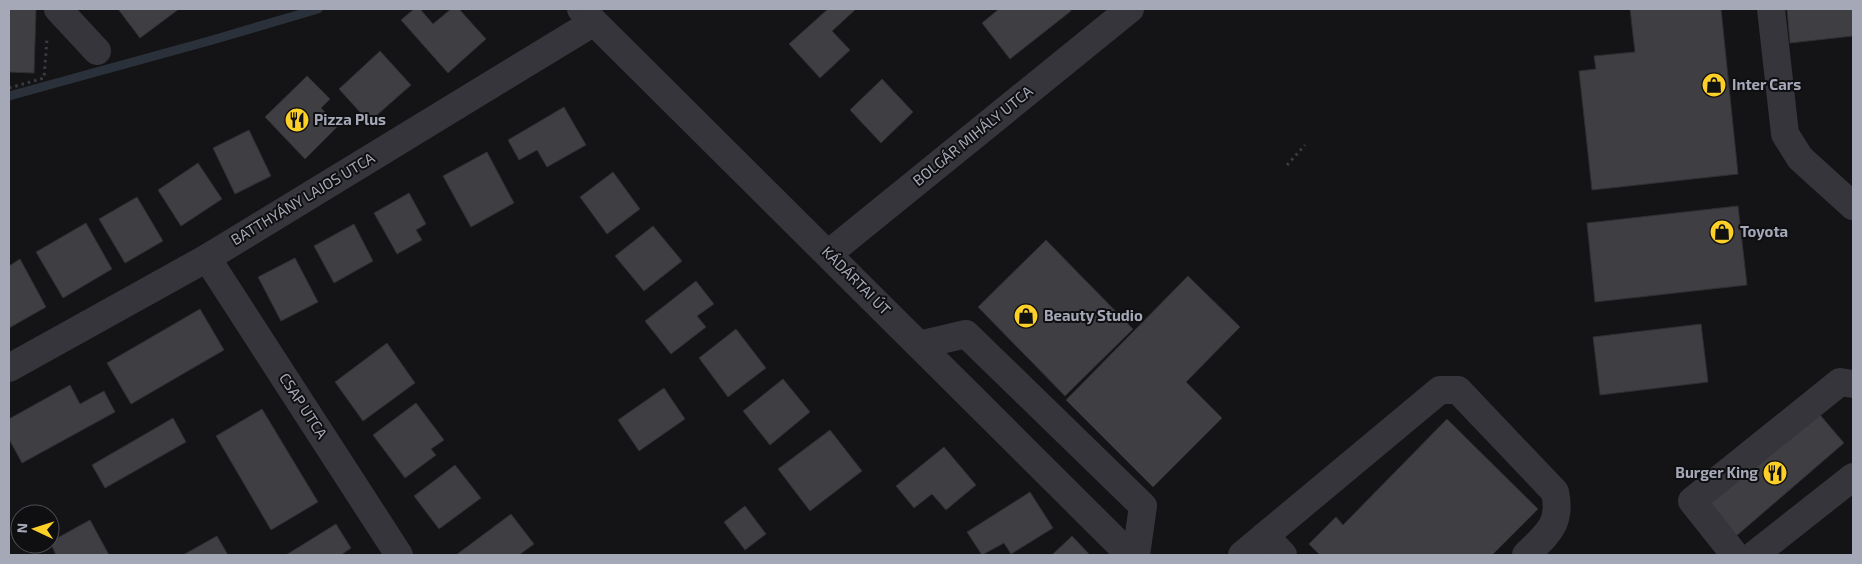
<svg xmlns="http://www.w3.org/2000/svg" width="1862" height="564" font-family="'Exo 2',sans-serif">
	<style>
		.lines { fill: none; stroke-linecap: round; stroke-linejoin: round }
		.stream { stroke: #2a313b; stroke-width: 9 }
		.building { fill: #3e3e43; stroke: #2f2e32 }
		.path { stroke: #3b3c42; stroke-width: 3; stroke-dasharray: 2.5 4; stroke-linecap: butt }
		.minor { stroke: #35353b; stroke-width: 28 }
		.labels { text-anchor: middle; stroke-width: 4; stroke-linejoin: round; paint-order: stroke }
		.poi-label { font-size: 15px; font-weight: bold; fill: #a5a8b7; stroke: #0f0f11; text-anchor: start }
		.street-label { font-size: 15px; fill: #a5a8b7; stroke: #0f0f11 }
	</style>
	<rect width="100%" height="100%" fill="#141416"/>
	<g class="lines">
		<path class="stream" d="M9 96 209 41 318 9"/>
	</g>
	<g class="building">
		<path d="M9 9H36L34 73 9 72Z"/>
		<path d="M118 9H179L140 38Z"/>
		<path d="M414 9H420L433 24 451 9H459L486 39 448 73 401 20Z"/>
		<path d="M828 9H856L832 31 850 50 820 78 789 44Z"/>
		<path d="M999 9H1070L1071 11 1010 59 982 23Z"/>
		<path d="M1630 9H1721L1738 174 1592 190 1579 71 1596 69 1594 56 1635 52Z"/>
		<path d="M1787 9H1853V36L1790 43Z"/>
		<path d="M380 51 411 85 369 122 339 89Z"/>
		<path d="M307 76 330 99 321 108 338 126 305 159 265 117Z"/>
		<path d="M882 79 913 112 881 143 850 110Z"/>
		<path d="M564 107 586 145 547 167 537 150 519 160 508 140Z"/>
		<path d="M249 130 271 176 235 194 213 148Z"/>
		<path d="M487 152 514 203 471 227 443 176Z"/>
		<path d="M198 163 222 199 181 226 158 190Z"/>
		<path d="M613 172 640 209 607 234 580 197Z"/>
		<path d="M409 193 426 224 416 230 422 240 397 254 374 213Z"/>
		<path d="M137 197 163 241 125 263 99 219Z"/>
		<path d="M1738 206 1747 285 1595 302 1587 223Z"/>
		<path d="M86 223 112 269 63 298 36 252Z"/>
		<path d="M354 224 373 261 334 283 314 246Z"/>
		<path d="M653 226 682 261 644 291 615 256Z"/>
		<path d="M1046 240 1133 329 1065 396 978 307Z"/>
		<path d="M295 258 318 302 281 321 258 277Z"/>
		<path d="M20 259 46 307 9 328V266Z"/>
		<path d="M1188 276 1240 327 1186 382 1222 418 1153 487 1066 400Z"/>
		<path d="M696 281 714 304 697 316 706 327 671 354 645 321Z"/>
		<path d="M200 309 224 350 131 404 107 363Z"/>
		<path d="M1701 324 1708 382 1600 395 1593 337Z"/>
		<path d="M736 329 766 368 728 397 699 358Z"/>
		<path d="M387 343 415 383 363 421 335 382Z"/>
		<path d="M783 379 810 412 770 445 743 411Z"/>
		<path d="M70 385 80 404 104 391 115 412 22 463 9 439V419Z"/>
		<path d="M664 388 685 419 639 451 618 420Z"/>
		<path d="M416 403 444 440 431 449 436 455 405 478 373 435Z"/>
		<path d="M262 409 318 502 271 530 216 436Z"/>
		<path d="M1815 409 1844 443 1735 537 1705 503Z"/>
		<path d="M173 418 186 442 105 488 92 465Z"/>
		<path d="M1447 419 1538 509 1492 555H1320L1309 544 1336 517 1343 525Z"/>
		<path d="M830 430 862 471 810 511 778 469Z"/>
		<path d="M944 447 976 485 946 510 932 494 914 508 896 486Z"/>
		<path d="M455 465 481 498 439 529 414 496Z"/>
		<path d="M1030 492 1053 528 1011 554 1004 543 982 555 967 532Z"/>
		<path d="M745 506 766 534 745 550 724 522Z"/>
		<path d="M511 514 534 544 519 555H456Z"/>
		<path d="M90 520 109 555H56L50 542Z"/>
		<path d="M336 524 351 548 341 555H286Z"/>
		<path d="M217 536 228 555H183Z"/>
		<path d="M1072 536 1090 555H1052Z"/>
	</g>
	<g class="lines">
		<g class="path">
			<path d="M9 88 44 78 47 39"/>
			<path d="M1287 165 1305 145"/>
		</g>
		<g class="minor">
			<path d="M58 9 97 51"/>
			<path d="M581 9 1130 555"/>
			<path d="M1771 9 1785 134 1800 158 1853 206"/>
			<path d="M828 254 1130 9"/>
			<path d="M207 258 399 555"/>
			<path d="M919 345 966 334 1143 506 1136 555"/>
			<path d="M9 368 207 258 594 22"/>
			<path d="M1265 536 1283 555"/>
			<path d="M1242 555 1440 390H1458L1555 492C1562 524 1547 534 1526 555"/>
			<path d="M1735 555 1692 501 1840 382 1853 384"/>
			<path d="M1754 555 1853 477"/>
		</g>
	</g>
	<defs>
		<symbol id="shop-disc" viewBox="-11 -11 22 22"><circle r="9.5" fill="#fcd026" stroke="#0f0f11"/><path d="M-5-2.5h2.3a2.7 3.5 0 0 1 5.4 0H5L5.5 6h-11ZM-1.5-2.5h3a1.5 2.3 0 0 0-3 0Z" fill="#111"/></symbol>
		<symbol id="restaurant-disc" viewBox="-11 -11 22 22"><circle r="9.5" fill="#fcd026" stroke="#0f0f11"/><path d="M-5-6h1v4h1v-4h1v4h1v-4h1v5L-1.5 .5V6h-2V.5L-5-1ZM5-6V6H3V1.5H1.5Q1.5-4 5-6Z" fill="#111"/></symbol>
	</defs>
	<g fill-rule="evenodd">
		<use href="#shop-disc" x="1700" y="71" width="28" height="28"/>
		<use href="#restaurant-disc" x="283" y="106" width="28" height="28"/>
		<use href="#shop-disc" x="1708" y="218" width="28" height="28"/>
		<use href="#shop-disc" x="1012" y="302" width="28" height="28"/>
		<use href="#restaurant-disc" x="1761" y="459" width="28" height="28"/>
	</g>
	<g class="labels">
		<g class="poi-label">
			<text x="1732" y="90">Inter Cars</text>
			<text x="314" y="125">Pizza Plus</text>
			<text x="1740" y="237">Toyota</text>
			<text x="1044" y="321">Beauty Studio</text>
			<text x="1758" y="478" text-anchor="end">Burger King</text>
		</g>
		<g class="street-label">
			<text transform="translate(973 136) rotate(-39)" y="5">BOLGÁR MIHÁLY UTCA</text>
			<text transform="translate(303 199) rotate(-31)" y="5">BATTHYÁNY LAJOS UTCA</text>
			<text transform="translate(856 281) rotate(45)" y="5">KÁDÁRTAI ÚT</text>
			<text transform="translate(303 406) rotate(57)" y="5">CSAP UTCA</text>
		</g>
	</g>
	<rect width="1862" height="564" fill="none" stroke="#a5a8b7" stroke-width="20"/>
	<g transform="translate(35 529) rotate(274)"><circle r="24" fill="#0f0f11" stroke="#4b4c53"/>
	<path d="M0-4L9 19L0 12L-9 19Z" fill="#fcd026"/>
	<text y="-8" font-size="14" font-weight="bold" text-anchor="middle" fill="#a5a8b7">N</text>
	</g>
</svg>
